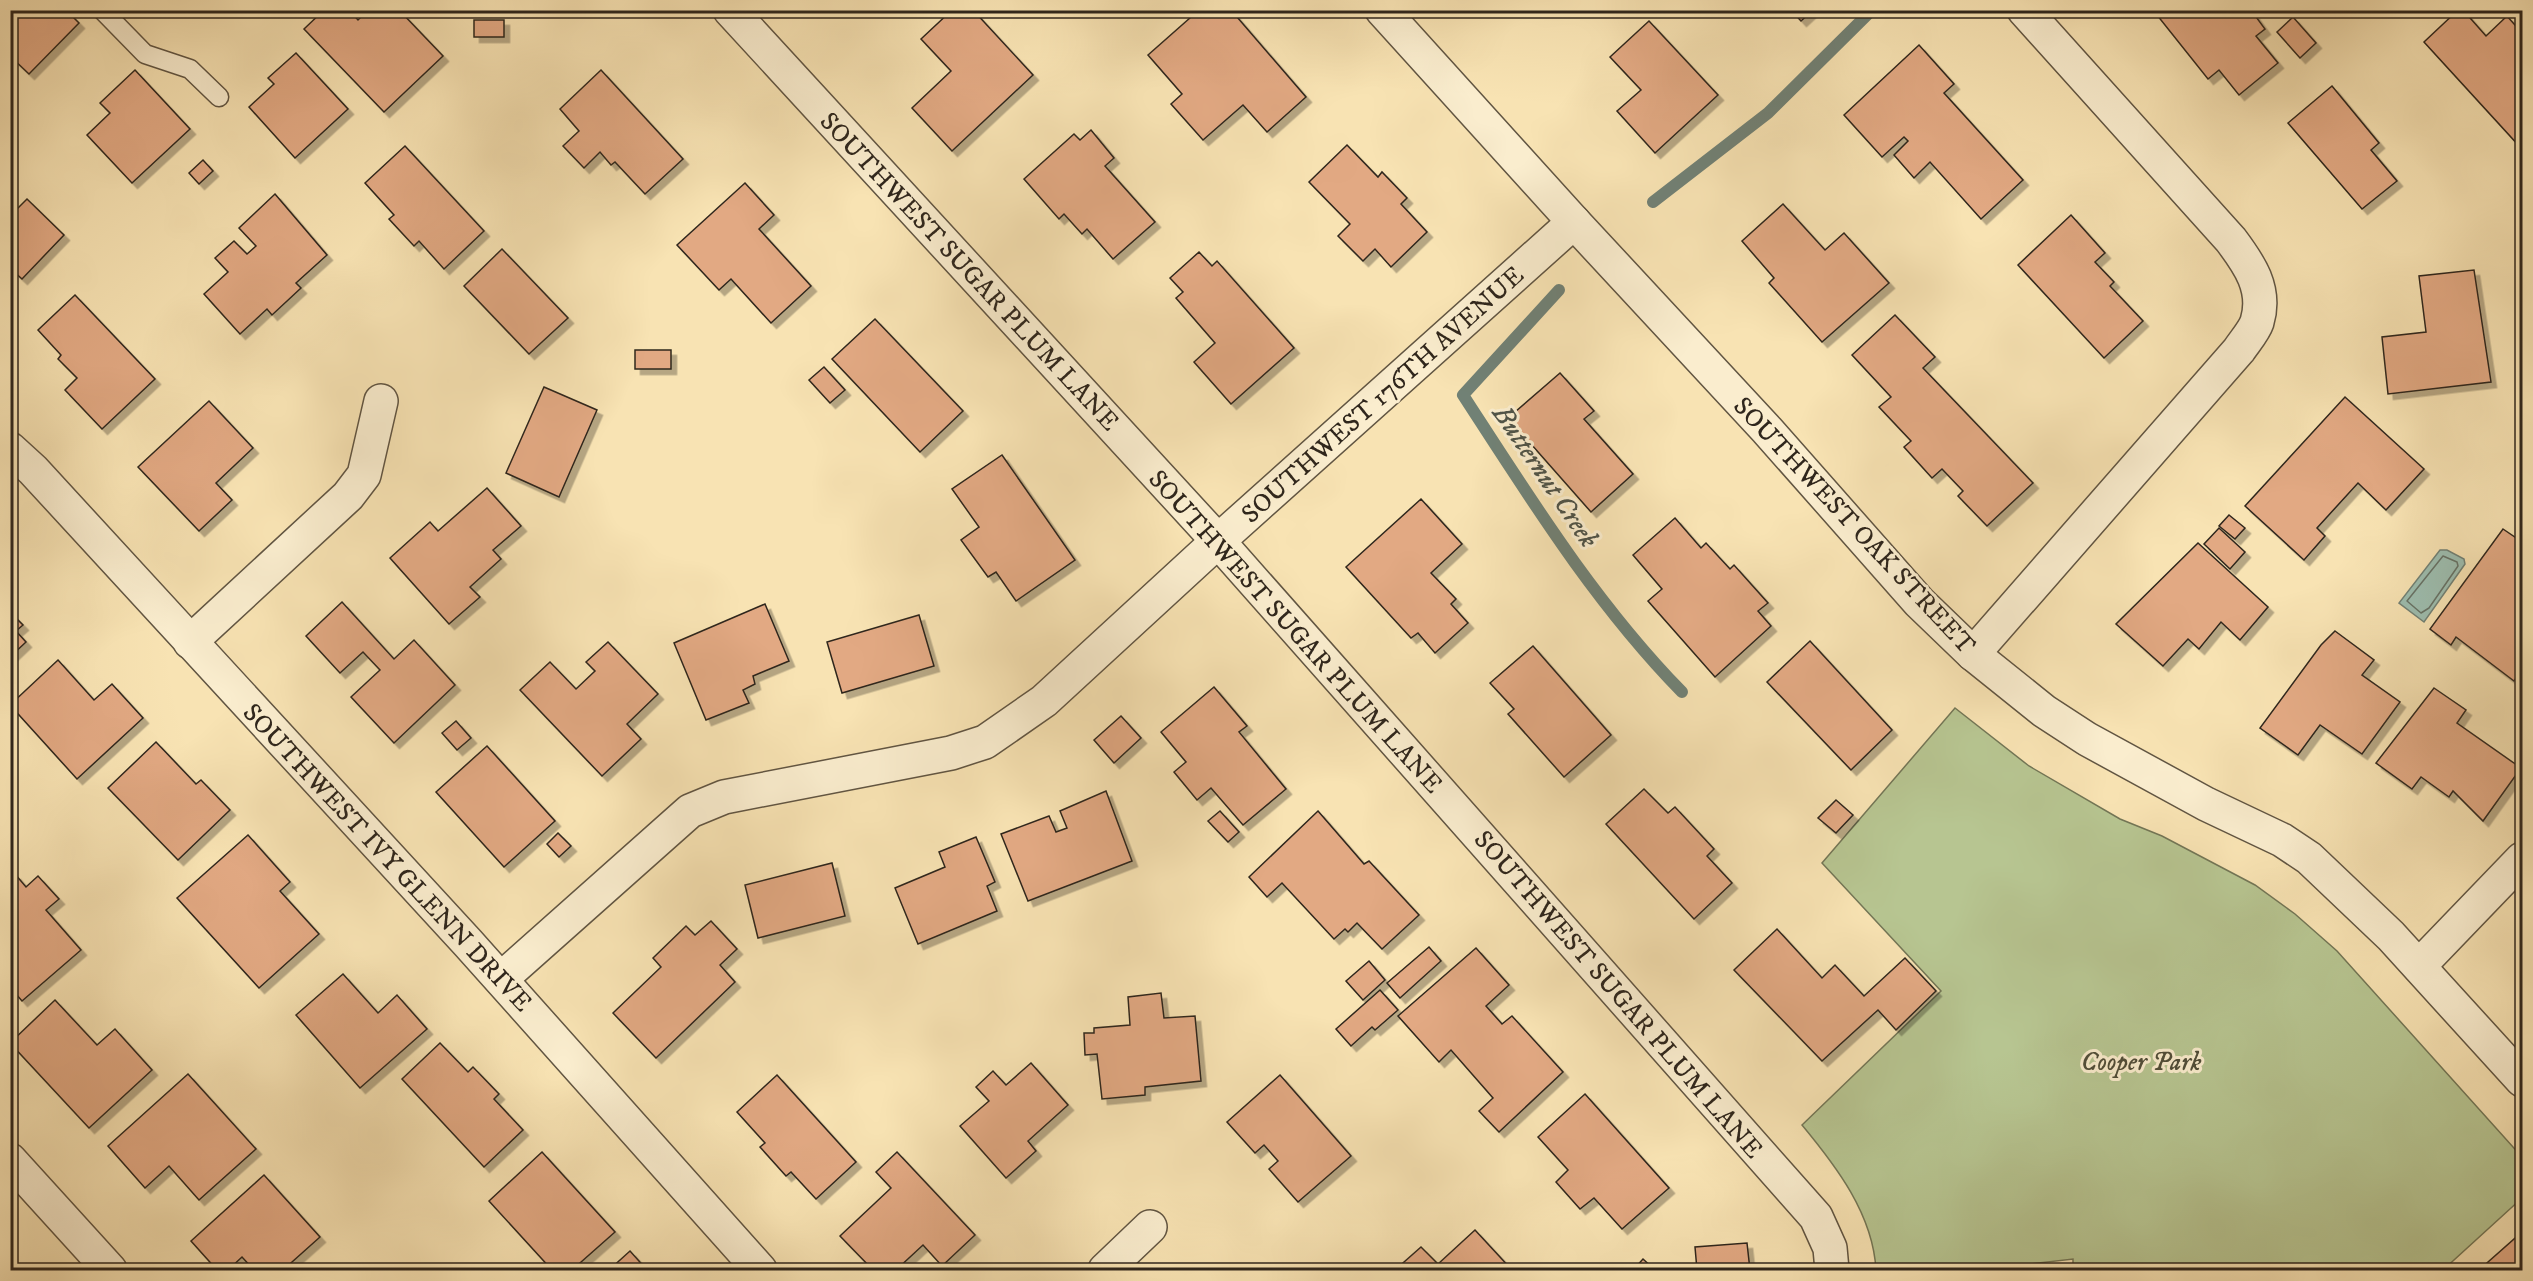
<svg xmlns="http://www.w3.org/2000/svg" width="2533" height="1281" font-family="'IM FELL DW Pica',serif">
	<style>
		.green { fill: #b7c591; stroke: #737656; stroke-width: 1.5 }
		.water { fill: #9dbeb0; stroke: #718175; stroke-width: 1.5 }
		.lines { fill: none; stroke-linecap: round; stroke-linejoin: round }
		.shore { stroke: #667266; stroke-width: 1.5 }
		.stream { stroke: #718175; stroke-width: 12 }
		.building { fill: #e2a983; stroke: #2f261c; stroke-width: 1.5; filter: url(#shadow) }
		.service-casing { stroke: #615542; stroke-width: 21 }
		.minor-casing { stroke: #615542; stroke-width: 36 }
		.service { stroke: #faedce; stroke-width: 18 }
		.minor { stroke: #faedce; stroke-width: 33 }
		.labels { text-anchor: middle; stroke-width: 6; stroke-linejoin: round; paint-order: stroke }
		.street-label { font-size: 26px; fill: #2f261c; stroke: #faedce }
		.park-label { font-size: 26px; font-style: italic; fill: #514e39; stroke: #faedce }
		.water-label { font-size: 27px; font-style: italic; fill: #505448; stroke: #faedce }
	</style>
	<defs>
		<filter id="shadow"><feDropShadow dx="5.5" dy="5.5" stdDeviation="0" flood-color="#0004"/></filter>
	</defs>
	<rect width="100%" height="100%" fill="#f8e3b3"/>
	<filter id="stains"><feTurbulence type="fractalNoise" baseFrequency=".00333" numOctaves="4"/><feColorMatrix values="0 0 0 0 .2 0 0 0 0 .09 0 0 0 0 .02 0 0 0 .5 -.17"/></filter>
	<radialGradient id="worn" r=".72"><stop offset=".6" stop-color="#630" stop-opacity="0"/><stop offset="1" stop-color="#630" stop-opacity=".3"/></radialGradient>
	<path class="green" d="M1955 708 2029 766 2120 819 2162 836 2255 885 2295 914 2337 951 2522 1157V1198L2443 1270H2073V1259L1980 1270H1876C1873 1214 1836 1166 1802 1125L1941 991 1822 863Z"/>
	<path class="water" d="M2440 550H2447L2464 559 2465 564 2424 622 2399 603Z"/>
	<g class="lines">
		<path class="shore" d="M2443 556 2457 562 2458 566 2429 608 2421 613 2407 601Z"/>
		<g class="stream">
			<path d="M1653 202 1768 113 1872 10"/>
			<path d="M1559 290 1463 395C1530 498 1595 603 1682 692"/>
		</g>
	</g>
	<g class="building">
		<path d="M10 10H66L79 23 29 74 10 56Z"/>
		<path d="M324 10H349L358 20 368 10H374L378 16 384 10H399L443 56 384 112 304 29Z"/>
		<path d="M952 10H973L1033 75 952 151 912 108 951 71 921 39Z"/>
		<path d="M1199 10H1218L1221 14 1225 10H1231L1306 97 1267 132 1243 105 1203 140 1171 104 1182 94 1148 55Z"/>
		<path d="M1791 10H1813L1801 21Z"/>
		<path d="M2153 10H2251L2265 29 2256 36 2278 63 2239 95 2219 70 2208 79Z"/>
		<path d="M2458 10H2463L2486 36 2507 16 2522 33 2521 148 2424 42Z"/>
		<path d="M2293 17 2316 43 2300 58 2277 32Z"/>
		<rect x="474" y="20" width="30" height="17"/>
		<path d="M1649 21 1718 95 1655 153 1617 111 1641 90 1610 57Z"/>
		<path d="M1919 45 1954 84 1944 93 2023 180 1981 219 1930 162 1914 178 1894 155 1908 141 1904 137 1882 157 1844 115Z"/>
		<path d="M296 53 348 109 295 158 249 107 274 84 268 78Z"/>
		<path d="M135 70 190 129 132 183 87 135 110 113 100 103Z"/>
		<path d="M601 70 683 159 645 194 615 162 611 165 600 152 584 168 563 146 579 131 560 109Z"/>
		<path d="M2332 86 2379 143 2371 150 2397 181 2362 209 2288 123Z"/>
		<path d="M1091 130 1114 158 1105 166 1155 222 1113 259 1087 229 1082 234 1064 214 1059 219 1024 179 1074 134 1080 140Z"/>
		<path d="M1347 145 1378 177 1382 172 1407 198 1401 204 1427 232 1391 267 1375 249 1363 261 1338 236 1350 224 1309 182Z"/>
		<path d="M405 146 484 231 444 269 419 241 414 246 389 219 394 215 365 183Z"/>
		<path d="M203 160 213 171 199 184 189 173Z"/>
		<path d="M745 183 774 215 759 229 811 286 771 323 731 279 719 290 677 245Z"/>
		<path d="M275 194 327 255 296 283 301 288 272 315 267 309 240 334 204 294 228 272 215 258 234 241 247 254 256 246 239 228Z"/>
		<path d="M27 199 64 235 22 279 10 268V216Z"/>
		<path d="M1783 204 1825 250 1844 233 1889 283 1822 342 1769 283 1774 278 1742 241Z"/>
		<path d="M2071 215 2105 253 2095 262 2114 282 2110 286 2143 321 2104 358 2018 265Z"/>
		<path d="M502 249 568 318 529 354 464 286Z"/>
		<path d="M1199 252 1212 266 1217 261 1294 348 1231 404 1194 362 1215 343 1176 298 1183 292 1170 278Z"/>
		<path d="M2474 270 2491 382 2388 394 2382 337 2426 332 2419 276Z"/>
		<path d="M75 295 155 379 102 429 65 390 77 378 58 359 61 355 38 330Z"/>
		<path d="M1895 315 1935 357 1923 368 2033 483 1987 526 1958 496 1963 491 1942 469 1932 478 1904 447 1911 441 1879 407 1891 397 1852 355Z"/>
		<path d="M875 319 963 411 920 452 832 359Z"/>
		<rect x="635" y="350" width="36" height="19"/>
		<path d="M824 367 845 390 830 403 809 380Z"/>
		<path d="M1560 373 1594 411 1584 419 1633 474 1591 512 1508 418Z"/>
		<path d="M544 387 597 410 559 497 506 473Z"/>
		<path d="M2345 397 2424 469 2386 510 2358 483 2317 528 2325 536 2304 560 2245 506Z"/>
		<path d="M209 401 253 448 216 483 232 500 199 531 138 467Z"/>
		<path d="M1002 455 1075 560 1016 601 996 572 988 577 961 540 979 527 952 489Z"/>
		<path d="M487 488 521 526 493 550 501 559 470 587 480 597 449 624 390 558 430 522 438 531Z"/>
		<path d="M1421 499 1462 544 1431 573 1456 599 1451 604 1468 623 1435 653 1418 633 1411 638 1346 567Z"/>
		<path d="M2229 515 2245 528 2235 539 2219 526Z"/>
		<path d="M1675 518 1701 548 1706 543 1730 569 1734 565 1768 603 1758 611 1771 626 1715 677 1648 601 1662 589 1633 555Z"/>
		<path d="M2219 528 2245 552 2230 569 2204 544Z"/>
		<path d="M2503 529 2522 542V670L2514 681 2456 637 2451 645 2430 629Z"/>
		<path d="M2198 543 2268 607 2240 640 2221 622 2199 649 2188 639 2163 666 2116 624Z"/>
		<path d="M342 602 394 659 414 640 455 685 394 743 351 697 380 670 363 652 340 673 306 636Z"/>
		<path d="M765 604 789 661 753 676 755 684 743 690 749 703 706 720 674 643Z"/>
		<path d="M10 612 23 625 16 631 26 642 10 657Z"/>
		<path d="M919 615 934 666 842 693 827 642Z"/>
		<path d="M2335 631 2374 660 2362 675 2400 702 2362 754 2320 725 2298 755 2260 728 2321 645Z"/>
		<path d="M1810 641 1892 730 1851 770 1767 682Z"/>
		<path d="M608 642 658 694 627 724 641 739 602 776 520 690 550 662 576 689 595 671 586 662Z"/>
		<path d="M1533 646 1611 735 1564 777 1508 714 1514 709 1490 683Z"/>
		<path d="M58 660 94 700 112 684 143 718 77 779 10 705Z"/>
		<path d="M1214 687 1247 726 1239 732 1286 789 1243 825 1211 788 1197 800 1174 772 1186 762 1161 732Z"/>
		<path d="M2434 688 2466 710 2457 723 2521 768 2483 821 2453 791 2449 797 2421 777 2412 789 2376 763Z"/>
		<path d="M1121 716 1141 738 1114 763 1094 740Z"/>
		<path d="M456 721 471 738 457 750 442 733Z"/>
		<path d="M156 742 196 784 201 780 230 810 178 860 108 788Z"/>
		<path d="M487 746 555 821 504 867 436 792Z"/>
		<path d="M1644 789 1668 813 1675 807 1714 849 1707 856 1732 883 1694 919 1606 824Z"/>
		<path d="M1106 791 1132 861 1028 901 1001 834 1049 816 1056 832 1067 828 1060 811Z"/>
		<path d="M1836 800 1853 815 1836 833 1818 818Z"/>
		<path d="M1220 811 1239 832 1228 842 1208 821Z"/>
		<path d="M1318 811 1364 864 1369 861 1419 915 1382 949 1357 923 1348 932 1345 929 1334 939 1282 883 1267 897 1249 877Z"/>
		<path d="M558 833 571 846 559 857 547 844Z"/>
		<path d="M248 835 290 882 280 891 319 934 259 988 177 898Z"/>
		<path d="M976 837 995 882 987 886 997 911 918 944 895 888 945 867 939 852Z"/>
		<path d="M832 863 845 916 758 938 745 885Z"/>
		<path d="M15 874 26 887 38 876 59 899 46 910 81 950 22 1001 10 987V878Z"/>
		<path d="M711 921 737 949 720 965 735 982 656 1058 613 1013 661 967 653 958 686 926 695 935Z"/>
		<path d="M1777 929 1822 978 1835 965 1864 996 1905 958 1936 991 1896 1030 1878 1010 1822 1061 1734 970Z"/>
		<path d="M1429 947 1441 961 1400 998 1387 983Z"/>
		<path d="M1476 948 1509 985 1486 1006 1502 1024 1512 1016 1563 1072 1499 1132 1479 1111 1493 1098 1451 1050 1439 1062 1398 1016Z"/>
		<path d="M1369 961 1385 980 1363 1000 1346 981Z"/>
		<path d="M343 974 378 1013 397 995 427 1029 360 1088 296 1015Z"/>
		<path d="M1380 990 1398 1010 1375 1030 1372 1027 1351 1046 1336 1029Z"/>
		<path d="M1161 993 1164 1018 1195 1016 1201 1081 1145 1087V1095L1102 1099 1097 1054 1085 1055 1084 1033H1094V1028L1130 1025 1128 997Z"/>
		<path d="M55 1000 97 1045 115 1029 152 1070 89 1128 10 1043Z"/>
		<path d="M440 1043 468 1072 473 1067 499 1094 494 1099 523 1130 484 1167 402 1079Z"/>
		<path d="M1031 1063 1068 1105 1028 1141 1036 1151 1006 1178 960 1126 989 1101 976 1087 993 1071 1006 1085Z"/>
		<path d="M188 1074 256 1149 199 1200 169 1166 145 1188 108 1146Z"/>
		<path d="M777 1075 856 1162 816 1199 791 1172 786 1176 760 1147 765 1143 737 1112Z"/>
		<path d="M1280 1075 1351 1156 1298 1202 1269 1169 1278 1161 1264 1145 1255 1153 1227 1122Z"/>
		<path d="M1585 1094 1669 1188 1622 1229 1594 1198 1580 1209 1556 1182 1568 1170 1538 1137Z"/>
		<path d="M542 1152 615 1232 572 1270H552L489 1201Z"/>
		<path d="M897 1152 975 1235 942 1266 923 1245 896 1270H873L840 1236 891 1188 876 1172Z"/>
		<path d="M264 1175 320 1237 283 1270H254L242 1257 228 1270H217L191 1241Z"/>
		<path d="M1475 1230 1512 1270H1395L1421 1247 1438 1264Z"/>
		<path d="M2522 1232V1270H2479Z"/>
		<path d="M1747 1243 1750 1270H1697L1695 1247Z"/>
		<path d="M630 1251 647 1270H609Z"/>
		<path d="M1643 1259 1655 1270H1633Z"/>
	</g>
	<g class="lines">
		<defs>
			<path id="service" d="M102 10 145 54 190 69 219 97"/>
			<g id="minor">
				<path d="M730 10 1218 541 1816 1217 1830 1248 1832 1270"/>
				<path d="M1382 10 1574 222 1767 430 1919 602 1973 654 2044 711 2087 739 2206 804 2282 840 2309 858 2391 936 2522 1080"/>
				<path d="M10 449 33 470 468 943 760 1270"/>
				<path d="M190 642 348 496 364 475 381 401"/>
				<path d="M1973 654 2239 350C2245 341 2254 331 2257 322 2267 289 2249 264 2231 240L2024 10"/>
				<path d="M2419 966 2522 859"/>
				<path d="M501 979 690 811 724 797 951 753 985 742 1044 701 1218 541 1574 222"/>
				<path d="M10 1160 110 1270"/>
				<path d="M1105 1270 1150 1227"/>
			</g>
		</defs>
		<use href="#service" class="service-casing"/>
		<use href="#minor" class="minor-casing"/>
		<use href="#service" class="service"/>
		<use href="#minor" class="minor"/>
	</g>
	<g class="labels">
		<g class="street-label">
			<text transform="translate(970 271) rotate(47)" y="9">SOUTHWEST SUGAR PLUM LANE</text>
			<text transform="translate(1382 394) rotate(-42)" y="9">SOUTHWEST 176TH AVENUE</text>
			<text transform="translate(1855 525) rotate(47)" y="9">SOUTHWEST OAK STREET</text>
			<text transform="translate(1296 631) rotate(48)" y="9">SOUTHWEST SUGAR PLUM LANE</text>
			<text transform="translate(388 857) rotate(47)" y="9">SOUTHWEST IVY GLENN DRIVE</text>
			<text transform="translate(1619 994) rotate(49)" y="9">SOUTHWEST SUGAR PLUM LANE</text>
		</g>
		<g class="park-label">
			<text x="2141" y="1070">Cooper Park</text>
		</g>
		<g class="water-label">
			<text transform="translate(1546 476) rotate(56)" y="9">Butternut Creek</text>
		</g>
	</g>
	<rect width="2533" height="1281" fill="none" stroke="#f8e3b3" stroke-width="36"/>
	<rect x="12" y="12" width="2509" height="1257" fill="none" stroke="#2f261c" stroke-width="3"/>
	<rect x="18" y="18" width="2497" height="1245" fill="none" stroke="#2f261c" stroke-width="1.5"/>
	<rect width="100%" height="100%" filter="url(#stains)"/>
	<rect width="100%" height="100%" fill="url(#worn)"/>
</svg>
